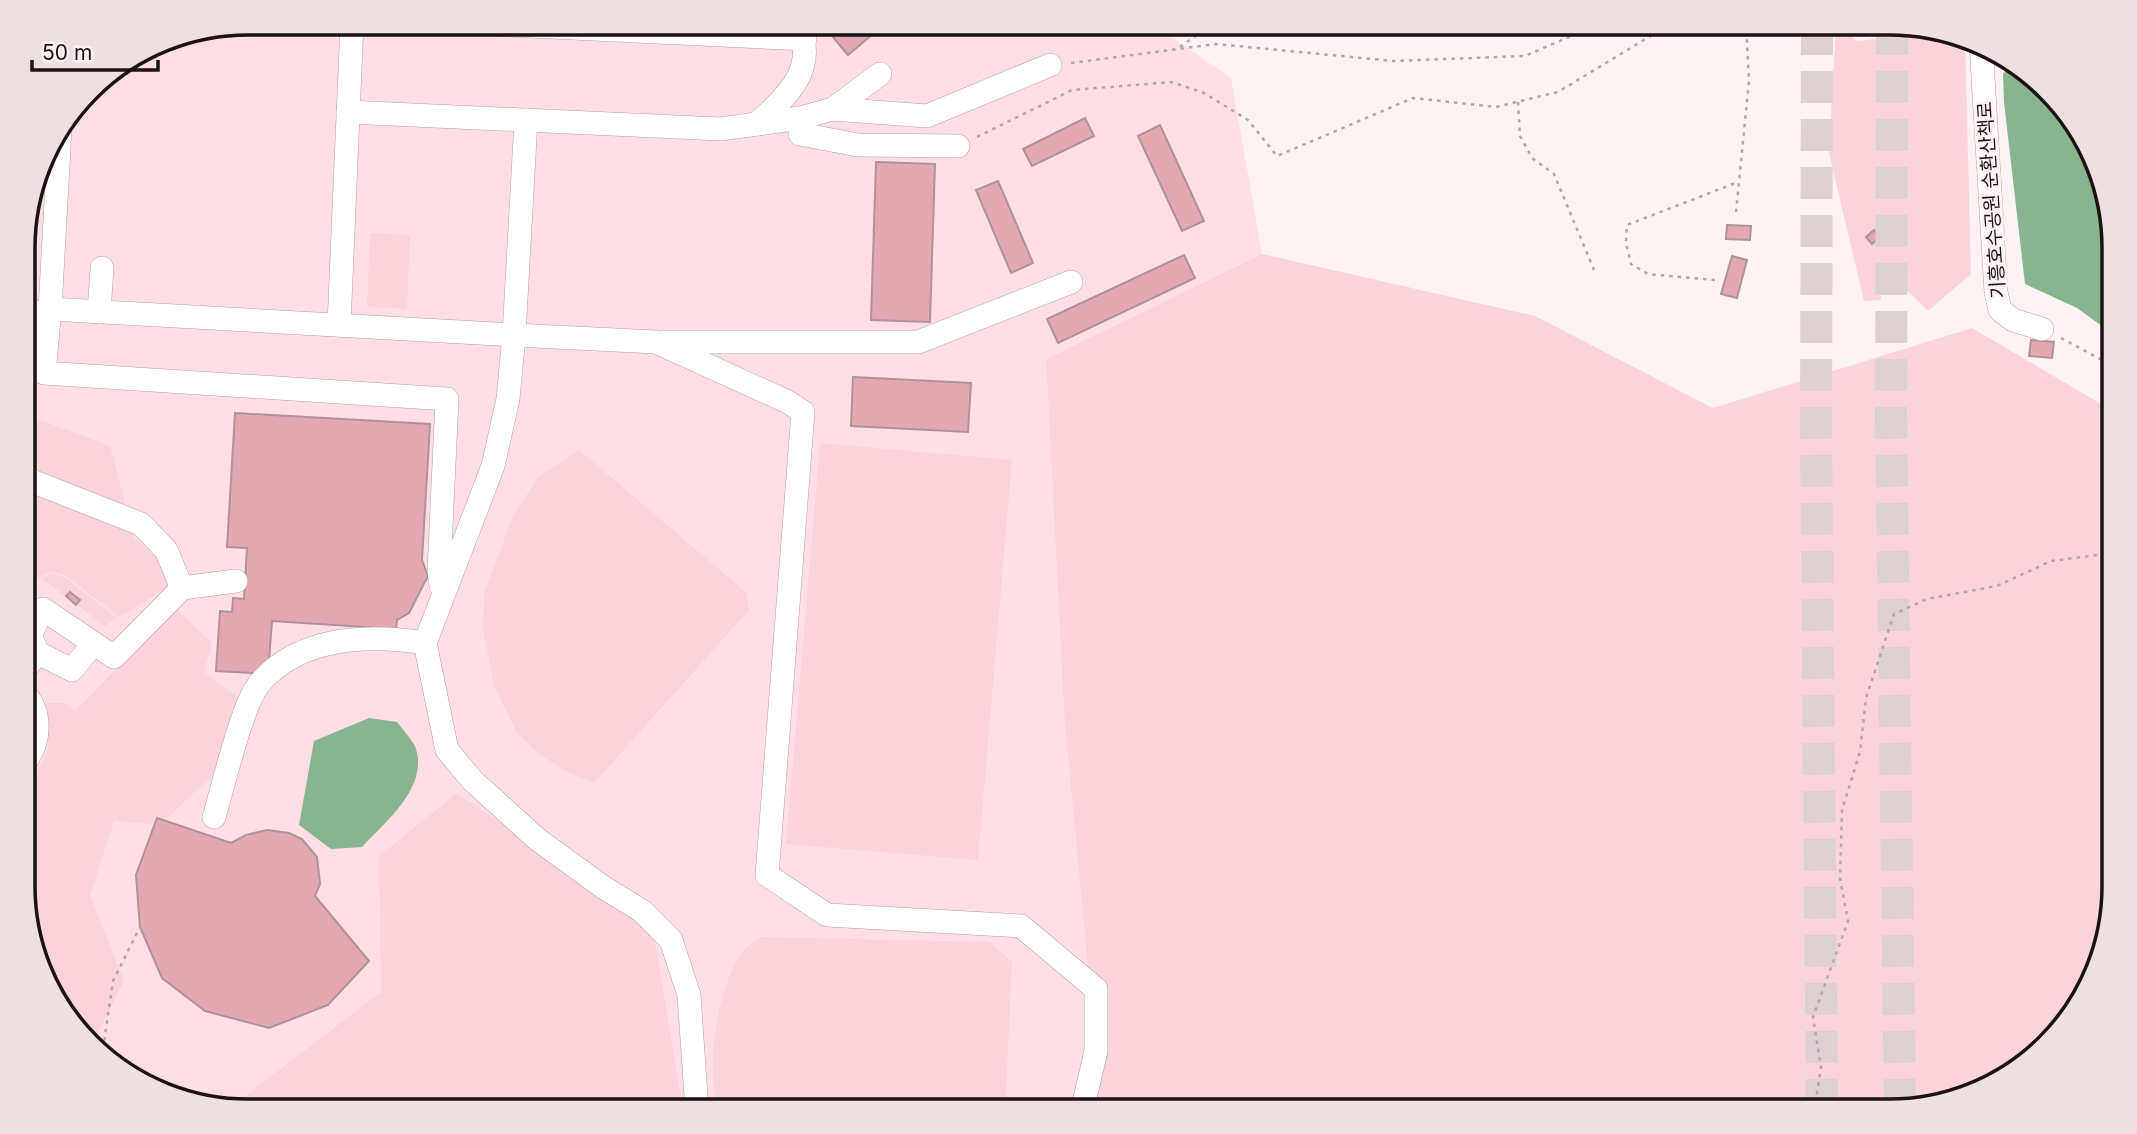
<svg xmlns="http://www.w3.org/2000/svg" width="2137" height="1134" font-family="Inter,'Noto Sans KR',sans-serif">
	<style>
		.built { fill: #ffdfe5 }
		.green { fill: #fbd3da }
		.water { fill: #87b58f }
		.building { fill: #e4a8b3; stroke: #ae9398; stroke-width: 2 }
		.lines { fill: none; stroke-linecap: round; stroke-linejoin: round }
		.highway-tunnel { stroke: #dcd0d2; stroke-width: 32; stroke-dasharray: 32 16; stroke-linecap: butt }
		.minor-casing { stroke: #b89ca1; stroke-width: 24 }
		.path { stroke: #b1a6a8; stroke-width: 2.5; stroke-dasharray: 3.5 5; stroke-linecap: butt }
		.minor { stroke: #fff; stroke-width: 23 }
		.labels { text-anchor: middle; stroke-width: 6; stroke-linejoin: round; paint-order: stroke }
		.street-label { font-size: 19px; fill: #1c1214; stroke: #fef2f4 }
		.rim { fill: none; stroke: #1c1214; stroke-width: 3.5 }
	</style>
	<rect width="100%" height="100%" fill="#fef2f4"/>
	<path class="built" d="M248 23H1151L1231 78 1262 254 1046 359 1064 712 1112 1030 1098 1111H513L234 1104 231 1107 148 1088 61 1012 25 916 23 233 46 148 99 79 162 40Z"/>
	<g class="green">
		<path d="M1237 23H1541L1530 27H1248Z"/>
		<path d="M1836 23 1857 41 1902 36 1903 26 1965 40 1971 274 1928 311 1880 263 1881 300 1864 301 1829 153Z"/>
		<path d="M370 233 410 235 407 309 367 307Z"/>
		<path d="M1262 254 1535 316 1713 408 1972 328 2113 411 2114 887 2091 986 2014 1074 1904 1111H1083L1096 1051 1064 712 1046 359Z"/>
		<path d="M24 414 110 446 134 538 160 560 169 587 119 617 66 576 52 571 31 581 24 590Z"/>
		<path d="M820 443 1012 460 978 860 786 844Z"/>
		<path d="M579 450 747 593 749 610 594 783 567 772 539 754 516 731 495 688 483 632 484 595 512 518 538 477Z"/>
		<path d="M51 573 66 578 117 618 105 626 42 579Z"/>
		<path d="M176 608 212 643 204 672 241 700 220 768 160 825 114 821 90 896 124 981 94 1041 61 1012 25 916 24 784C56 755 49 741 43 703H65L75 711Z"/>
		<path d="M457 793 653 928 683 1111H248L231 1107 381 992 379 856Z"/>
		<path d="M761 937 990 942 1012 962 1005 1111H720C703 1074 718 982 744 950 748 945 756 941 761 937Z"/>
	</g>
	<g class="water">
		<path d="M2011 65 2076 122 2112 219 2113 334 2077 308 2025 284 2004 102 2003 74Z"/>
		<path d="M369 718 397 722C402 729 413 740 416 749 428 788 385 822 362 847L331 849 299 825 314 741Z"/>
	</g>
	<g class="building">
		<path d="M821 23H886L848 55Z"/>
		<path d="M1085 118 1094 136 1032 166 1023 149Z"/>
		<path d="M1160 125 1204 221 1182 231 1138 136Z"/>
		<path d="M876 162 935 164 930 322 871 320Z"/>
		<path d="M998 181 1033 263 1011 273 976 190Z"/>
		<path d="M1727 225 1751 226 1750 240 1726 239Z"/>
		<path d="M1874 230 1880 237 1872 244 1866 237Z"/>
		<path d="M1184 255 1195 278 1058 343 1047 319Z"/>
		<path d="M1732 256 1747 260 1737 298 1721 294Z"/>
		<path d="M2031 340 2054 342 2052 358 2029 356Z"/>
		<path d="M853 377 971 383 968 432 851 426Z"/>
		<path d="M235 413 430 424 422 560 428 576 409 613 397 620 396 629 272 621 268 674 216 671 220 611 232 612 233 598 244 599 247 548 227 547Z"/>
		<path d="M70 592 80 600 76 605 66 596Z"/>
		<path d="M157 818 231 843 246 835 267 830 289 833 302 839 317 857 320 884 315 896 369 961 328 1005 269 1028 205 1011 162 978 140 927 136 875Z"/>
	</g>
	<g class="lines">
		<g class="highway-tunnel">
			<path d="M1817 23 1816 435 1822 1111"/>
			<path d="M1892 23 1891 416 1900 1111"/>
		</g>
		<defs>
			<g id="minor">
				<path d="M467 23 805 39"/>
				<path d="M798 23C818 70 789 93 757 124L800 118 833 109 927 116 1050 65"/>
				<path d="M1981 44 1996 292 2000 310 2013 320 2042 329"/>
				<path d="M833 109 880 74"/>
				<path d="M348 112 720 129 757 124"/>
				<path d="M60 130 50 309 514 335 526 120"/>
				<path d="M800 134 858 145 958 146"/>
				<path d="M99 312 102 268"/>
				<path d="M23 318 50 309 44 373 447 399 439 571 441 586"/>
				<path d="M339 325 352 23"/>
				<path d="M666 342H918L1071 282"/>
				<path d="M24 359 46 318"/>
				<path d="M24 478 141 524 166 550 182 588 114 657 43 609 30 635 38 653 24 670"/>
				<path d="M182 588 236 581"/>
				<path d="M38 653 72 670 93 644"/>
				<path d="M24 693C43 714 40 742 24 764"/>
				<path d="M214 817C223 787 242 705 259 684 299 636 368 634 425 643"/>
				<path d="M697 1111 689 995 671 940 642 911 603 887 537 839 473 781 447 750 425 643 493 466 508 399 514 335 656 342 788 402 803 412 767 875 827 915 1021 926 1096 989V1051L1082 1111"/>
			</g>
		</defs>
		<use href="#minor" class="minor-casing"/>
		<g class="path">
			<path d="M1180 47 1214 23"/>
			<path d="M1071 63 1216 44 1393 61 1525 56 1601 23"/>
			<path d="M1518 102 1520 136 1532 158 1554 174 1594 270"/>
			<path d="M977 137 1072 90 1172 82 1204 93 1248 120 1277 156 1413 98 1496 107 1558 92 1672 23"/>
			<path d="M1736 212 1749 81 1746 23"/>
			<path d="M1715 280 1648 274 1631 264 1626 243 1627 225 1738 182"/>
			<path d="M2061 338 2102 360 2113 372"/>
			<path d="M103 1049 113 981 140 927"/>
			<path d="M1814 1111 1821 1068 1813 1017 1848 921 1840 878 1842 810 1860 752 1866 698 1894 614 1927 599 1997 586 2051 561 2113 553"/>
		</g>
		<use href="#minor" class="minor"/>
	</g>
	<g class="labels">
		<g class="street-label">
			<text transform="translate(1991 200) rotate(-94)" y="7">기흥호수공원 순환산책로</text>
		</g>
	</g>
	<path d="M0 0H2137V1134H0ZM248 35H1889A213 213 0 0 1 2102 248V886A213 213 0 0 1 1889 1099H248A213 213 0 0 1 35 886V248A213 213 0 0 1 248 35Z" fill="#ece0e2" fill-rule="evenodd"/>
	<path class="rim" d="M248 35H1889A213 213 0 0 1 2102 248V886A213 213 0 0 1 1889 1099H248A213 213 0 0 1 35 886V248A213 213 0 0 1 248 35Z"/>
	<path d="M32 60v10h126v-10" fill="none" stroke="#1c1214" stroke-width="3.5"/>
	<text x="42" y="60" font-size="21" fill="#1c1214" stroke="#fef2f4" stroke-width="5" paint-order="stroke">50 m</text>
</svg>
